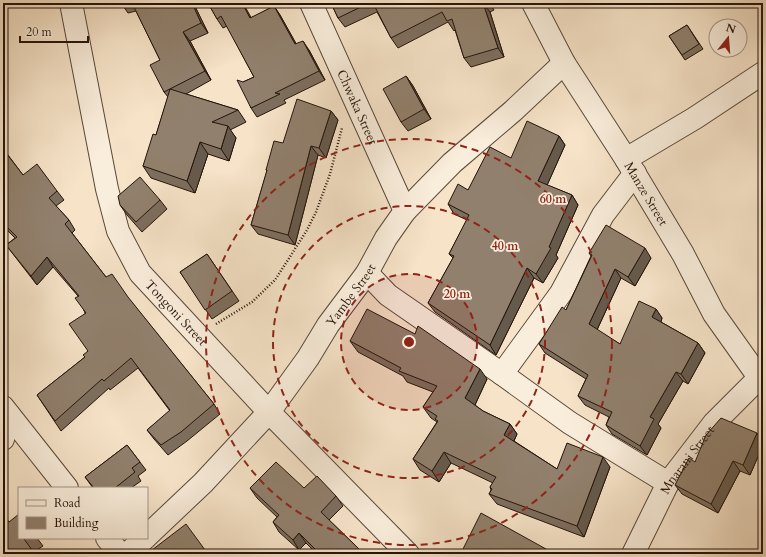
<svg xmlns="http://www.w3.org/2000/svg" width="766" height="557" font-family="Cardo,serif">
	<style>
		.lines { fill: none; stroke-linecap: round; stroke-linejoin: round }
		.minor-casing { stroke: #58483a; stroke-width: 24 }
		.path { stroke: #24140b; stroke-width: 2.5; stroke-dasharray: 1 2; stroke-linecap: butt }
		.minor { stroke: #f9eddb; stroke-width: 22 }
		.wall { fill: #7d6e5e; stroke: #24140b }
		.shaded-wall { fill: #665a4c; stroke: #24140b }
		.building { fill: #91806d; stroke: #24140b }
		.ring { fill: none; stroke: #8f2418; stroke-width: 2; stroke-dasharray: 7 5 }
		.labels { text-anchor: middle; stroke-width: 3.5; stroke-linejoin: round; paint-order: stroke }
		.street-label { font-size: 13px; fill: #24140b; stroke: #f9eddb }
		.centre { fill: #8f2418; stroke: #f9eddb; stroke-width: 2 }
		.ring-label { font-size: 12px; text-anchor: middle; font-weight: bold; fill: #8f2418; stroke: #f9eddb; stroke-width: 3.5; stroke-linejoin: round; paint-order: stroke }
	</style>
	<rect width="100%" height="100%" fill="#f6e3c8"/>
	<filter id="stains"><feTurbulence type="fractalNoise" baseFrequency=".005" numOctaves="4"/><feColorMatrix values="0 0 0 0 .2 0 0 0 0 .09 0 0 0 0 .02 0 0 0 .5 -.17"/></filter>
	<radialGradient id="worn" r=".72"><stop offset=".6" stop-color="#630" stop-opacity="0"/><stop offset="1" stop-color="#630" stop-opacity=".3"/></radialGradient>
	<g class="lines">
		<defs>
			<g id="minor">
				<path id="s1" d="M71 3 107 189 118 231 140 273 269 412 408 554"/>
				<path id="s2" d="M311 3 405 211"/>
				<path id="s3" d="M533 3 564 63 626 159 683 254 714 314 763 383"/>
				<path d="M626 159 695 118 763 73"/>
				<path d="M367 273 388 295 502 374 570 423 668 483"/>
				<path d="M502 374 561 293 603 215 635 173"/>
				<path d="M3 407 67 488"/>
				<path d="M3 439 9 415"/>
				<path id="s4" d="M147 536 203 483 269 412 308 358 328 325 367 273 386 238 405 211 452 163 513 111 564 63"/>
				<path d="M107 538 120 554"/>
				<path d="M127 554 145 538"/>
				<path id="s5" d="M633 554 668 483 714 423 759 378"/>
			</g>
		</defs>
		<use href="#minor" class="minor-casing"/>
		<path class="path" d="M216 324 252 302 275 280 286 263 307 230 316 212 330 174 342 128"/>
		<use href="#minor" class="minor"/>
	</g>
	<g class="wall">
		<path d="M121 3H193L208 33 190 41 211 80 186 94 238 110 246 122 230 130 236 138 229 161 208 154 195 193 151 178 143 166 156 135 168 97 164 92 160 60 136 11 128 13Z"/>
		<path d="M208 3 251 18 274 6 280 15 296 44 309 50 325 80 284 100 286 103 257 117 251 108 243 82 254 77 227 26 223 28 217 19Z"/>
		<path d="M331 3H490L494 10 490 12 504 57 471 67 464 58 455 30 454 31 448 22 398 48 391 38 377 12 345 27 338 18Z"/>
		<path d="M687 25 703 49 685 60 669 36Z"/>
		<path d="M406 76 413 86 431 119 408 131 401 122Z"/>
		<path d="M331 111 338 120 326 158 318 155 295 245 258 234 251 225 267 171 266 170 283 143Z"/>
		<path d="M559 136 565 145 547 185 572 195 578 205 556 255 558 258 543 283 534 278 496 355 435 312 428 303 453 258 449 254 467 220 454 214 448 204 468 190 511 158Z"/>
		<path d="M3 142 5 151 23 175 57 191 64 200 56 206 69 220 75 230 72 233 106 277 129 299 214 404 220 414 187 441 168 455 154 439 147 430 170 411 138 368 110 390 109 388 61 431 37 395 85 357 88 351 85 313 78 296 53 267 37 285 6 245 15 238 3 226Z"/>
		<path d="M160 200 167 209 142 232 127 215 120 205Z"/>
		<path d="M589 253 651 258 635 286 621 278 597 330 620 344 656 309 662 318 661 322 698 343 705 353 688 384 683 381 658 424 661 428 647 455 612 434 606 425 609 417 585 405 578 396 586 379 545 353 539 344 566 310 591 256Z"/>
		<path d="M207 254 239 301 212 319 180 272Z"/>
		<path d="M350 341 487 379 475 405 483 411 510 424 517 434 514 441 557 469 610 467 584 537 497 504 489 494 491 490 490 487 493 483 451 463 439 482 420 470 413 459 437 422 431 418 423 407 433 392 407 382 403 376 358 352Z"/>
		<path d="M757 433 763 442V445L750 475 740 471 718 513 682 494 675 485 695 462Z"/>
		<path d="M127 445 146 470 138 476 141 481 131 488H93L85 477Z"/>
		<path d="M250 488H304L336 496 343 506 329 520 360 550 363 554H317L306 543 299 550 279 532 273 522 277 517 257 498Z"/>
		<path d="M19 538H37L43 546 34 552Z"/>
	</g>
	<g class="shaded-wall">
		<path d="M192 3H193L194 4 208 33 201 23Z"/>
		<path d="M242 3H243L257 28 250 18Z"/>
		<path d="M483 3 490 12 504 57 498 48Z"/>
		<path d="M274 6 280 15 302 54 295 44Z"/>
		<path d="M183 32 190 41 211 80 205 71Z"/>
		<path d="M303 41 309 50 325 80 319 71Z"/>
		<path d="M406 76 413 86 431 119 424 109Z"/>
		<path d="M331 111 338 120 326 158 319 148Z"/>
		<path d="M228 126 236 138 229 161 221 149Z"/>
		<path d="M559 136 565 145 545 190 538 181Z"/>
		<path d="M200 142 208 154 195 193 187 181Z"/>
		<path d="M311 146 318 155 295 245 288 235Z"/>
		<path d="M572 195 578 205 556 255 558 258 543 283 536 274Z"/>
		<path d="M645 248 651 258 635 286 628 277Z"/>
		<path d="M47 257 53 267 37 285 31 276Z"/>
		<path d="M527 268 534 278 496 355 490 345Z"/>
		<path d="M615 269 621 278 595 334 589 324Z"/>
		<path d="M656 309 662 318 659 327 652 317Z"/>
		<path d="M698 343 705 353 688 384 681 374Z"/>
		<path d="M480 369 487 379 473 409 465 398Z"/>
		<path d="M676 372 683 381 658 424 661 428 647 455 640 446 650 417Z"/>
		<path d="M510 424 517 434 512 445 504 435Z"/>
		<path d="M757 433 763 442V445L750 475 743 465Z"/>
		<path d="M444 452 451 463 439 482 432 471Z"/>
		<path d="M603 457 610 467 584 537 577 526Z"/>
		<path d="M733 461 740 471 718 513 711 504Z"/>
		<path d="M299 533 306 543 299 550 293 540Z"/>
	</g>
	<g class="building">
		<path d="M132 3H192L201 23 183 32 205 71 164 92 150 65 160 60Z"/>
		<path d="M208 3H242L250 18 274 6 295 44 303 41 319 71 275 93 280 94 251 108 237 80 243 82 254 77 221 16 217 19Z"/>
		<path d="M331 3H369L338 18Z"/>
		<path d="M373 3H483L498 48 464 58 452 19 447 21 442 12 391 38Z"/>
		<path d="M687 25 699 44 682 55 669 36Z"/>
		<path d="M406 76 424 109 401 122 383 89Z"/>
		<path d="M170 89 238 110 212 122 228 126 221 149 200 142 187 181 143 166 153 134 156 135Z"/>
		<path d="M297 99 331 111 319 148 311 146 288 235 251 225 267 170H266L274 141 283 143Z"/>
		<path d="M527 121 559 136 538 181 572 195 549 247 551 248 536 274 527 268 490 345 428 303 454 256 449 254 469 215 448 204 458 184 468 190 490 147 511 158Z"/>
		<path d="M3 149 23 175 37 164 57 191 49 198 69 220 65 224 106 277 112 274 128 297 214 404 181 432 161 445 147 430 170 410 131 358 104 381 102 379 55 421 37 395 85 357 83 355 88 351 69 324 86 313 75 298 79 296 47 257 31 276 6 245 17 237 3 223Z"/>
		<path d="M140 177 160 200 136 222 120 205 118 196Z"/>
		<path d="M606 225 645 248 628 277 615 269 589 324 620 344 639 301 656 309 652 317 698 343 681 374 676 372 650 417 654 419 640 446 606 425 612 412 578 396 588 375 539 344 562 307 566 310 592 255 589 253Z"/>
		<path d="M207 254 232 291 205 310 180 272Z"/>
		<path d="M367 309 415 334 418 326 480 369 465 398 483 411 510 424 504 435 557 469 567 443 603 457 577 526 489 494 492 489 490 487 496 477 444 452 432 471 413 459 438 421 435 419 437 416 423 407 437 386 399 371 401 368 350 341Z"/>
		<path d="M721 418 757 433 743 465 733 461 711 504 675 485 689 458 695 462 706 435Z"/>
		<path d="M127 445 140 462 132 468 135 472 115 488H94L85 477Z"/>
		<path d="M276 462 304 488 317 476 336 496 321 512 360 550 356 554H320L299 533 293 540 273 522 279 515 250 488Z"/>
		<path d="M481 513 555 554H467L462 551Z"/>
		<path d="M3 514 9 522 19 514V538H26L24 539 35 554H3Z"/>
		<path d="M186 524 208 554H156L152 550Z"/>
	</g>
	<circle cx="409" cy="342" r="68" fill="#8f2418" fill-opacity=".12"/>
	<g class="ring">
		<circle cx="409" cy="342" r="68"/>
		<circle cx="409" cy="342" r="136"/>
		<circle cx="409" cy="342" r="203"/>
	</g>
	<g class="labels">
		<g class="street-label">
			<text dy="5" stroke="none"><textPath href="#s2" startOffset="114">Chwaka Street</textPath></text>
			<text dy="5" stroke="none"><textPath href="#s3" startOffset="222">Manze Street</textPath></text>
			<text dy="5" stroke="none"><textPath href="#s4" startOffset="317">Yambe Street</textPath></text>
			<text dy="5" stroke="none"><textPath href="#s1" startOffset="334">Tongoni Street</textPath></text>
			<text dy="5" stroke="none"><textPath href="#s5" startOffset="109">Mnarani Street</textPath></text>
		</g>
	</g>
	<circle cx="409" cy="342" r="6" class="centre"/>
	<g class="ring-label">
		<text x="553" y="203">60 m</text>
		<text x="505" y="250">40 m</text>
		<text x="457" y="298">20 m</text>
	</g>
	<rect width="766" height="557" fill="none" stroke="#f6e3c8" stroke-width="16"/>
	<rect x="4" y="4" width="758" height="549" fill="none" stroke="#24140b" stroke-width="2"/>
	<rect x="8" y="8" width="750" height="541" fill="none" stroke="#24140b"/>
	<rect x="18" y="487" width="130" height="52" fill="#f9eddb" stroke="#a49688"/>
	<rect x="26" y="500" width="20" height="6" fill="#f9eddb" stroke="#a49688"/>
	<text x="54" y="507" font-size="12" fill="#24140b">Road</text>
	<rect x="26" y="517" width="20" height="12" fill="#91806d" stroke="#a49688"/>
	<text x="54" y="527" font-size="12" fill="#24140b">Building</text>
	<g transform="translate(728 38) rotate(17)"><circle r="19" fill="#f9eddb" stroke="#a49688"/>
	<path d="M0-3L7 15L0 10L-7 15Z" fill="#8f2418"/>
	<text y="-6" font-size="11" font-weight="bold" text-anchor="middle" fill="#24140b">N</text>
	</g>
	<path d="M20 36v6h68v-6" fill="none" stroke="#24140b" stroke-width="2"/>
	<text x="26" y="36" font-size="12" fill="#24140b" stroke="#f9eddb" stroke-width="3" paint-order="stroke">20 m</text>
	<rect width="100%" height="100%" filter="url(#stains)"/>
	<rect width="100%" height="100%" fill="url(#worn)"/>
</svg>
